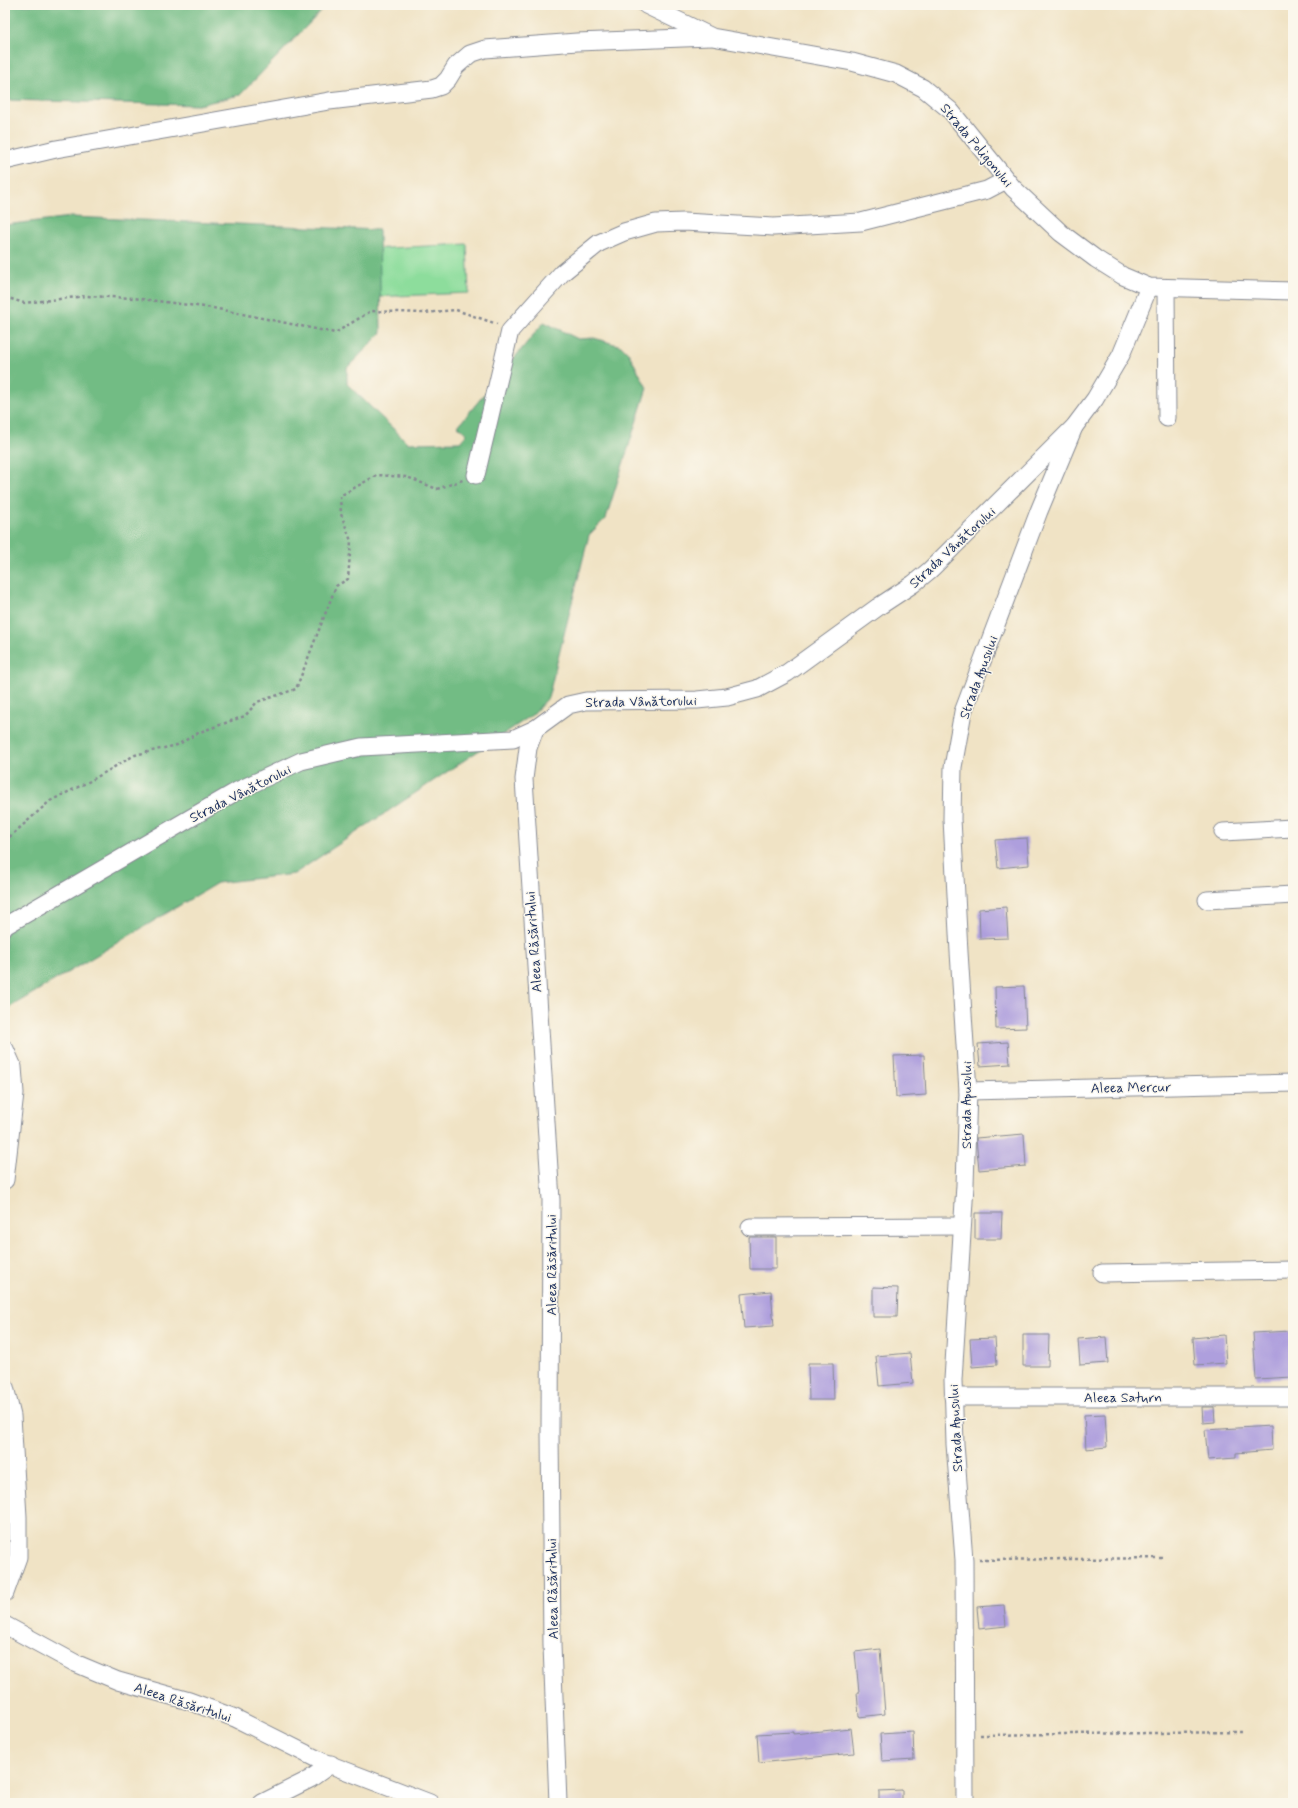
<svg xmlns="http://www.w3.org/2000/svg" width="1298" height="1808" font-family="Mynerve,sans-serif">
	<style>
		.green { fill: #8ddd9c; stroke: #54867d }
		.forest { fill: #72bc84; stroke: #467671 }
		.building { fill: #ae9fdd }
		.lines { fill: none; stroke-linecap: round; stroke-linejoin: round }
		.minor-casing { stroke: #868992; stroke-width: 19 }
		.path { stroke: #868992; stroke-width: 2.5; stroke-dasharray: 3 3; stroke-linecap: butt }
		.minor { stroke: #fff; stroke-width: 17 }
		.labels { text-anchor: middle; stroke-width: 3; stroke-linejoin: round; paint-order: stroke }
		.street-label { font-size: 14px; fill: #1b2f5e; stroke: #fbf7ec }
	</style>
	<rect width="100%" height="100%" fill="#fbf7ec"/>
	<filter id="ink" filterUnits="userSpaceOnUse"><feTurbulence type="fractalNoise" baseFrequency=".025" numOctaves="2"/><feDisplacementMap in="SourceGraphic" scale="8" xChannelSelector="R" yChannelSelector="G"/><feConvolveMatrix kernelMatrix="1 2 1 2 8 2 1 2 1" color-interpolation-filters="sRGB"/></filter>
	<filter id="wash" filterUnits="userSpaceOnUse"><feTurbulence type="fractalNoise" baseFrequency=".012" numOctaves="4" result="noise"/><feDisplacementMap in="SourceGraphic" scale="16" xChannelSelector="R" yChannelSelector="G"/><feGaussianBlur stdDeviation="0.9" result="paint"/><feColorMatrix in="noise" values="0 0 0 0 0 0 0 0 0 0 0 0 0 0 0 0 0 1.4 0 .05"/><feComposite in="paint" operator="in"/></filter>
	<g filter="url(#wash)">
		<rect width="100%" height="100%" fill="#f0e3c5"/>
		<path class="green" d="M467 244 469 293 371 297 369 249Z"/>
		<g class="forest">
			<path d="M5 5H327L240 95 198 105 5 100Z"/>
			<path d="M71 217 379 230 381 333 347 368V384L408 443 460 442 467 434 458 426 544 322 578 339 594 338 621 346 629 354 647 388 606 518 589 535 548 698 532 715 294 874 217 883 5 1010V225Z"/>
		</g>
		<g id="blocks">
			<g class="building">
				<path d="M1027 838 1029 865 998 868 995 840Z"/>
				<path d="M1006 907 1008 938 980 939 979 909Z"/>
				<path d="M1024 986 1026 1028 996 1029 995 987Z"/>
				<path d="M1008 1042 1010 1064 980 1066 978 1044Z"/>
				<path d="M924 1055 926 1095 896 1097 894 1056Z"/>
				<path d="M1024 1134 1026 1166 979 1170 976 1138Z"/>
				<path d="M975 1213H1002L1001 1239H975Z"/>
				<path d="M749 1237H776V1269H750Z"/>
				<path d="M873 1287 898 1288 897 1317H873Z"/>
				<path d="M771 1291 774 1326 744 1328 741 1294Z"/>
				<path d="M1291 1331 1293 1377 1256 1379 1253 1333Z"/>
				<path d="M1023 1335H1049L1048 1366H1023Z"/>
				<path d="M1224 1335 1226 1363 1195 1365 1193 1338Z"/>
				<path d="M1106 1337 1108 1363 1080 1365 1078 1339Z"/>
				<path d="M995 1338 997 1365 972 1367 970 1339Z"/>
				<path d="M910 1353 913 1383 879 1386 876 1356Z"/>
				<path d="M808 1363H833L834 1400H809Z"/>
				<path d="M1202 1407H1214L1215 1422 1203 1423Z"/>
				<path d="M1105 1414 1107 1447 1086 1449 1084 1415Z"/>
				<path d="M1271 1426 1272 1450 1236 1453V1458L1208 1460 1205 1430Z"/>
				<path d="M1004 1605 1006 1626 979 1629 977 1607Z"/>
				<path d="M880 1649 885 1714 859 1717 857 1692H859L855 1652Z"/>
				<path d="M851 1728 854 1753 759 1763 757 1734 793 1732V1734Z"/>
				<path d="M913 1732 914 1759 882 1761 880 1734Z"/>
				<path d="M902 1790V1803H879V1791Z"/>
			</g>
		</g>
	</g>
	<g filter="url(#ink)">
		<use href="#blocks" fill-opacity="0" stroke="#868992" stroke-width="1"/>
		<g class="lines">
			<defs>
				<g id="minor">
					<path d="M646 5 712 37 852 62 896 74 923 88 950 110 1013 188 1061 233 1096 259 1123 276 1149 287 1293 291"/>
					<path d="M5 161 56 149 329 101 432 89 441 86 448 79 456 66 470 54 485 49 577 42 710 37"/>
					<path d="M1166 288 1167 418"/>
					<path d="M476 475 510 331 562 273 599 243 624 232 656 223 684 222 773 227 861 222 987 190 1006 180"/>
					<path d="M535 729 528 748 524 779 551 1200 550 1432 552 1645 558 1803"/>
					<path d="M1223 832 1293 828"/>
					<path d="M1207 900 1293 895"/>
					<path d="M5 926 237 791 301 761 361 747 513 739 535 729 568 705 586 701 697 700 727 697 757 689 787 673 878 607 913 584 930 570 1074 427 1095 399 1121 355 1149 287"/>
					<path d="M5 1049 13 1067 15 1093 5 1180"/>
					<path d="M968 1091 1293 1083"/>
					<path d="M750 1227 962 1226"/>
					<path d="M1102 1273 1293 1270"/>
					<path d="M5 1387 12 1416 18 1517V1557L5 1593"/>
					<path d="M953 1397H1293"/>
					<path d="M5 1625 75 1663 118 1681 189 1701 235 1718 323 1762 430 1803"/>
					<path d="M262 1803 310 1779 331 1764"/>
					<path d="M965 1803 964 1560 955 1444 953 1380 965 1185 968 1091 959 952 952 819 953 767 963 712 1039 511 1074 427"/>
				</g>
			</defs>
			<use href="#minor" class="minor-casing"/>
			<g class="path">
				<path d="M5 297 24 303 86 296 133 298 213 308 335 333 371 311 423 313 456 310 497 324"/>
				<path d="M5 841 50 801 90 781 135 755 177 745 200 732 245 716 257 702 296 689 336 586 348 579 351 541 341 514 340 496 377 475 407 477 437 489 463 480"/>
				<path d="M979 1560 1162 1558"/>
				<path d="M980 1735 1242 1732"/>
			</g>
			<use href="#minor" class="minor"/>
		</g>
	</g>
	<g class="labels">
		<g class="street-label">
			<text transform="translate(977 145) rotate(50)" y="5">Strada Poligonului</text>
			<text transform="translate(952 547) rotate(-43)" y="5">Strada Vânătorului</text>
			<text transform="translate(978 677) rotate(-70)" y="5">Strada Apusului</text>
			<text transform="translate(641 701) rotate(-1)" y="5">Strada Vânătorului</text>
			<text transform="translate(240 793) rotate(-27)" y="5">Strada Vânătorului</text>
			<text transform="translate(533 942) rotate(-94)" y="5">Aleea Răsăritului</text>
			<text transform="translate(1131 1087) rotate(-1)" y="5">Aleea Mercur</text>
			<text transform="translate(966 1105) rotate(-90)" y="5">Strada Apusului</text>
			<text transform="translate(551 1265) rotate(-90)" y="5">Aleea Răsăritului</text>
			<text x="1123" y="1402">Aleea Saturn</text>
			<text transform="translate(955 1428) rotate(-93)" y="5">Strada Apusului</text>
			<text transform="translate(552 1589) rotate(-91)" y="5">Aleea Răsăritului</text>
			<text transform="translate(183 1702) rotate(18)" y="5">Aleea Răsăritului</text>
		</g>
	</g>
	<rect width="1298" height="1808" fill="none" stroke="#fbf7ec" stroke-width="20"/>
</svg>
